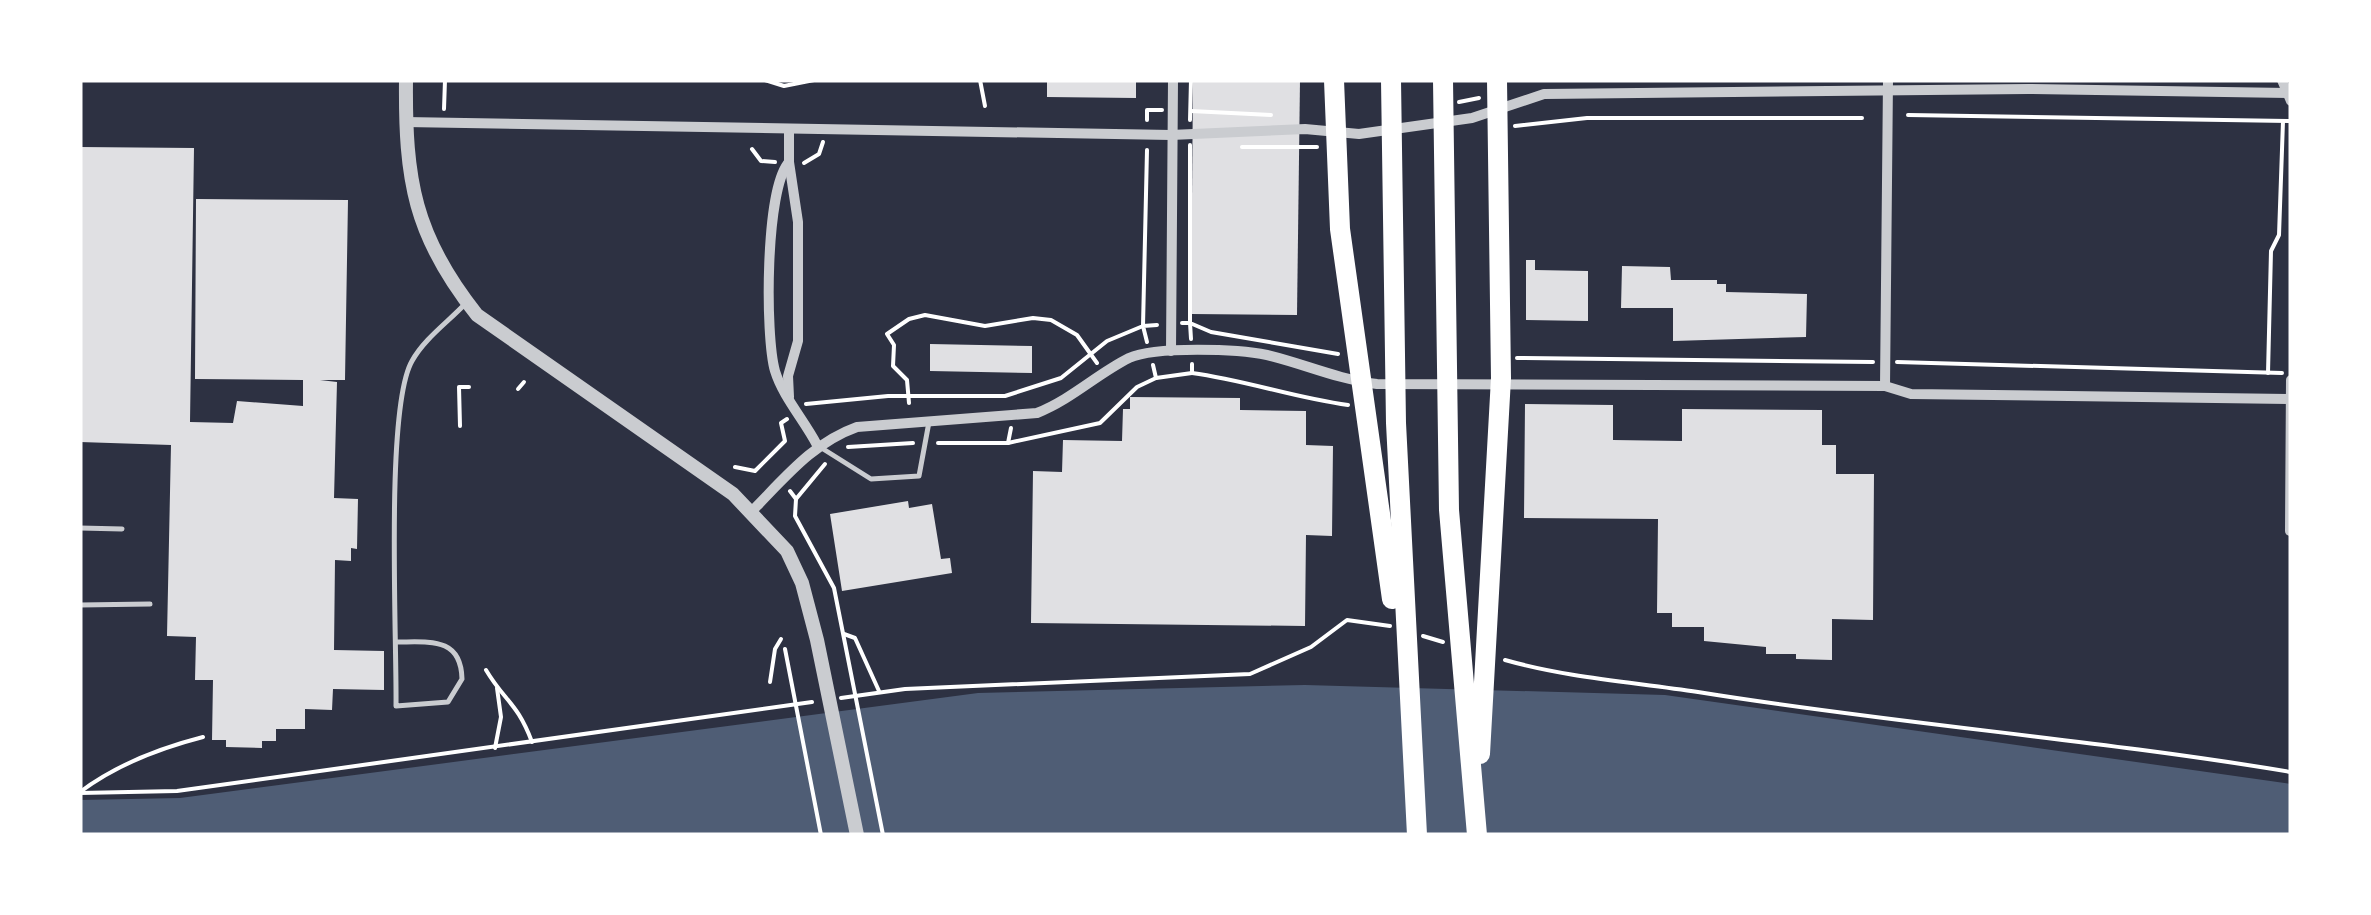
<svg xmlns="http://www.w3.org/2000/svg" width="2371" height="915" font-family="Roboto,sans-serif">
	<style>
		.water { fill: #4f5d75 }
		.building { fill: #e0e0e3 }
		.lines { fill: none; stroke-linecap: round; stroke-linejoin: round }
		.path { stroke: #fff; stroke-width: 4 }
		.service { stroke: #caccd0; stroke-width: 5 }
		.minor { stroke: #caccd0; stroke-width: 10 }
		.tertiary { stroke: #caccd0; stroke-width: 14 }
		.motorway { stroke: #fff; stroke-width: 20 }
	</style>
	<rect width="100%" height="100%" fill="#2d3142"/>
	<path class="water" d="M1305 685 1665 695 2291 784V835H80V800L180 798 978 693Z"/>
	<g class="building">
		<path d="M1047 80H1136V98L1047 97Z"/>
		<path d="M1193 80H1300L1297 315 1191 314Z"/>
		<path d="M80 147 194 148 190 422 233 423 237 401 303 406V380L195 379 196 199 348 200 345 380H320L337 382 334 498 358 499 357 549 351 548V561L335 560 334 650 384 651V690L333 689 332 710 305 709V729H276V741H262V748L226 747V740H212L213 680H195L196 637 167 636 171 445 80 442Z"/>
		<path d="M1526 260H1535V270L1588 271V321L1526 320Z"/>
		<path d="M1622 266 1670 267 1671 280H1717V284H1726V292L1807 294 1806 337 1673 341V308H1621Z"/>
		<path d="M930 344 1032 346V373L930 371Z"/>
		<path d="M1130 397 1240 398V410L1306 411V445L1333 446 1332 536 1306 535 1305 626 1031 623 1033 471 1062 472 1063 440 1122 441 1123 409H1130Z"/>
		<path d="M1525 404 1613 405V440L1682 441V409L1822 410V445H1836V474H1874L1873 620 1832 619V660L1796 659V654H1766V647L1704 641V627H1672V613H1657L1658 519 1524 518Z"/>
		<path d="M908 501 909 508 932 504 941 559 950 558 952 573 842 591 830 514Z"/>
	</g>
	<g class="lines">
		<g class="path">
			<path d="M765 80 784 86 814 80"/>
			<path d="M980 80 985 106"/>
			<path d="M1459 102 1479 98"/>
			<path d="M444 109 445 80"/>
			<path d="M1191 111 1271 115"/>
			<path d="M1908 115 2291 121"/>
			<path d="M1147 120V110H1162"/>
			<path d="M1190 120 1191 80"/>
			<path d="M1515 126 1587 118H1862"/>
			<path d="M1190 145V323L1211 332 1338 354"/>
			<path d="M1242 147H1317"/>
			<path d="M752 149 761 161 775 162"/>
			<path d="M804 163 819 154 823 142"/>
			<path d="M1182 323H1190L1191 339"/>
			<path d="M1147 342 1143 326 1157 325"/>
			<path d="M1517 358 1873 362"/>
			<path d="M1897 362 2282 373"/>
			<path d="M1192 373C1245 380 1295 398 1348 405"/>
			<path d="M2268 373 2271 251 2279 235 2283 121"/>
			<path d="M1156 378 1192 373V364"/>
			<path d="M518 389 524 382"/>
			<path d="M909 403 907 380 893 366 894 345 887 334 909 319 925 315 985 326 1033 318 1051 320 1077 335 1097 363"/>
			<path d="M806 404 888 396H1005L1061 378 1107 341 1143 326 1147 150"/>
			<path d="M460 426 459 387H469"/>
			<path d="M938 443H1008L1011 428"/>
			<path d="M1008 443 1100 423 1137 387 1156 378 1153 365"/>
			<path d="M848 447 913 443"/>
			<path d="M735 467 755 471 785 441 781 423 787 419"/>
			<path d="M790 491 796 499 795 516 834 588 883 835"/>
			<path d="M796 499 825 464"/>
			<path d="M844 634 855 638 879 691"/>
			<path d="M1423 636 1443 642"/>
			<path d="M785 649 821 835"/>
			<path d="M1505 660C1569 678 1633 682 1698 692 1895 724 2094 739 2291 772"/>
			<path d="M486 670C505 702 517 702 532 742"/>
			<path d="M770 682 775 649 781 639"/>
			<path d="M841 698 905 689 1250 674 1311 647 1347 620 1390 626"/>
			<path d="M495 748 501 717 497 688"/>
			<path d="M80 792C116 765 160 748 203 737"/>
			<path d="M80 793 177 791 812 702"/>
		</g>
		<g class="service">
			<path d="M820 447 871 479 919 476 929 422"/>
			<path d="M80 528 122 529"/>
			<path d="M80 605 150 604"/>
			<path d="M397 642C430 642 461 637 462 679L448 702 396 706C397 639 385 408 412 361 424 339 448 322 465 304"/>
		</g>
		<g class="minor">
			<path d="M2282 80 2291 101"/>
			<path d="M405 122 1171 135 1305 129 1359 134 1472 118 1544 94 2028 89 2291 93"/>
			<path d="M789 130V162L798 222V341L788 376 789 397"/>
			<path d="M789 162C765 189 765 336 775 371 783 397 804 420 817 445"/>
			<path d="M1171 351 1173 80"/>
			<path d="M1885 386 1888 80"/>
			<path d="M751 512C784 479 812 443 857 427L1037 413C1072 399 1097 374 1129 358 1155 346 1239 349 1267 355 1305 364 1336 379 1377 384L1885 386 1911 394 2291 399"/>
			<path d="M2290 531 2291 380"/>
		</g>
		<path class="tertiary" d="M406 80C405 180 414 236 477 315L733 494 787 551 802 583 817 640 857 835"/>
		<g class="motorway">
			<path d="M1334 80 1340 229 1392 599"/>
			<path d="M1391 80 1396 423 1417 835"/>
			<path d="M1443 80 1449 510 1477 835"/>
			<path d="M1480 754 1501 378 1497 80"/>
		</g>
	</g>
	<rect width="2371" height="915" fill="none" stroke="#ffffff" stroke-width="165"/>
</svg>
